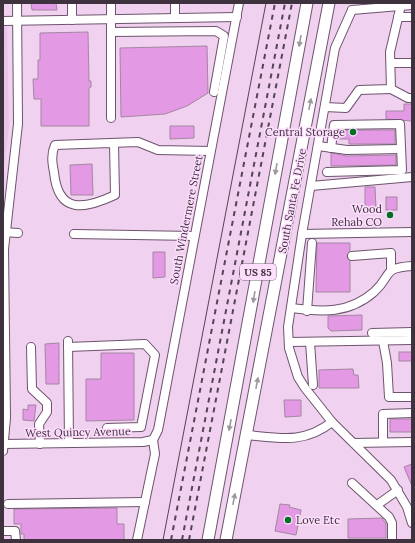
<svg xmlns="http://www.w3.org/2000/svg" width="415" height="543" font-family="Lora,serif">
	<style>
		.built { fill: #e8c4e7 }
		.building { fill: #e499e4; stroke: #a386a2 }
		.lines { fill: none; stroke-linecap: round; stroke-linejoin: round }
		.minor-casing { stroke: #6e546e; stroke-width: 10 }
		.highway-casing { stroke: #6e546e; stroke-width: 13 }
		.minor { stroke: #fff; stroke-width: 8 }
		.highway { stroke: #fff; stroke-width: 11 }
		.tram { stroke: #534553; stroke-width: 1 }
		.rail { stroke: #534553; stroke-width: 2; stroke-dasharray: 5 5; stroke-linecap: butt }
		.oneway { fill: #9e989e }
		.poi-dot { fill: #007124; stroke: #fedefd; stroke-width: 1.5 }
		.labels { text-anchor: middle; stroke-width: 3; stroke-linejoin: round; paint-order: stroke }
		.shield { fill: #fedefd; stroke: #786677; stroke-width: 1 }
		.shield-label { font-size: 10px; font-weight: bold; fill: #3e323e }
		.poi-label { font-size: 11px; fill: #3e323e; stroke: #fedefd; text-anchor: end }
		.street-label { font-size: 11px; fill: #3e323e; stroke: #fedefd }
	</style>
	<rect width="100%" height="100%" fill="#f0d1ef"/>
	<path class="built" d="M3 27H7L9 127 3 175Z"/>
	<g class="building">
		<path d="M31 3H56L57 10H32Z"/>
		<path d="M88 32 89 81H91V87L89 88V126H41V99H34L33 79H38V60H40V33Z"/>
		<path d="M207 46 208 93 187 106 165 114 121 117 120 48Z"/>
		<path d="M404 104H412V121L386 119V111H404Z"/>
		<path d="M170 126H194V138L170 139Z"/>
		<path d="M339 130H395V144H349V139H338Z"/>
		<path d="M331 153 347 156 396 155V165L331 166Z"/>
		<path d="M92 164 93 195H71L70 165Z"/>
		<path d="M365 187H375L376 208H365Z"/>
		<rect x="386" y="197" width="11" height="13"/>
		<path d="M317 243H350V251L347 256 350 261V292H316Z"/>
		<path d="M153 252H165V277L153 278Z"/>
		<path d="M362 315V330L331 331 328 328V316Z"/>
		<path d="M59 343V384H46L45 344Z"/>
		<rect x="399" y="352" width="13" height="9"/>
		<path d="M101 353H134V420L86 421V379H101Z"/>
		<path d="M353 369 354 375H358L359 388H319V370Z"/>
		<path d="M284 400H301V416L285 417Z"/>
		<path d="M28 405H36L34 421 23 420V409L28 410Z"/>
		<rect x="390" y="419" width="22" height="13"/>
		<path d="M412 464V486L404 467Z"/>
		<path d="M280 504 290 505 289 507 301 510 296 535 275 531Z"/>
		<path d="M117 508V524H124V540H24V534H21V524H14V509Z"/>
		<path d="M382 518 386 524V538H348V519Z"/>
	</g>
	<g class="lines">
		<defs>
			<g id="minor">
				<path d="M72 3V20"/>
				<path d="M111 3V118"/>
				<path d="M352 10 335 48 302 234 288 327 289 348 298 377 305 388 332 422 391 480 407 507 412 523"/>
				<path d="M352 10 412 5"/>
				<path d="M398 17H412"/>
				<path d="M175 18V3"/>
				<path d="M3 21 237 17"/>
				<path d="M111 32 216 31 224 36 214 92"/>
				<path d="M391 63H412"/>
				<path d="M391 89 408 98H412"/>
				<path d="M325 107 346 108 359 90 391 89 390 52 401 5"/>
				<path d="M114 143 115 195C85 209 58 215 54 172 52 162 51 154 55 145L138 142 158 150 210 151"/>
				<path d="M318 146 347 150 400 149"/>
				<path d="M327 172 402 170 400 124 334 125 331 148"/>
				<path d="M311 186 412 177"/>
				<path d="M3 232 18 233"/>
				<path d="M74 234 194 236"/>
				<path d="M302 234 412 232"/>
				<path d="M352 256 391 253V269"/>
				<path d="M291 308C322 312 349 314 374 292 393 275 381 268 412 266"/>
				<path d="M307 311 312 243"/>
				<path d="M372 333 412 332"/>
				<path d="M68 341 69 443"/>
				<path d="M383 341 387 363 389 397H411"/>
				<path d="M289 342 412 340"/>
				<path d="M310 342 313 385"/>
				<path d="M31 347 32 389 47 403V412L39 424 40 444"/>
				<path d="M68 347 145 344 155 355 141 427 107 428"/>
				<path d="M247 435C280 438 304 444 332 422"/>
				<path d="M153 440 158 430 239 3"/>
				<path d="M383 442V414L412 413"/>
				<path d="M354 443 412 442"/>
				<path d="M3 444 143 442 153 440"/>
				<path d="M3 451 6 418 4 249 18 124 17 3"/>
				<path d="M352 483 389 517 392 523V540"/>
				<path d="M8 504 145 502"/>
				<path d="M377 505 398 490"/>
				<path d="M3 531H15L16 540"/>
				<path d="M137 540 155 454 153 440"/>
			</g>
			<g id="highway">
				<path d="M208 540 307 3"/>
				<path d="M226 540 329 3"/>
			</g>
		</defs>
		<use href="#minor" class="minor-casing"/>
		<use href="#highway" class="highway-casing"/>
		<use href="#minor" class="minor"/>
		<use href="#highway" class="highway"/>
		<path class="tram" d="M163 540 266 3"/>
		<g class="rail">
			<path d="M171 540 275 3"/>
			<path d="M182 540 285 3"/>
			<path d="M189 540 292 3"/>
		</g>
	</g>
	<defs><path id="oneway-solid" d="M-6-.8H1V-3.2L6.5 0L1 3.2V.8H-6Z"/></defs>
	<g class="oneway">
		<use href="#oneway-solid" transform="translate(300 41) rotate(100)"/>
		<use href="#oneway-solid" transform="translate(310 104) rotate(-79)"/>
		<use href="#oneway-solid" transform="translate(276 169) rotate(100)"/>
		<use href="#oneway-solid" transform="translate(254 297) rotate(99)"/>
		<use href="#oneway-solid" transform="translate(257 383) rotate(-79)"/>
		<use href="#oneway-solid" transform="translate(230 425) rotate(101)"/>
		<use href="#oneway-solid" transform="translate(234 499) rotate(-79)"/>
	</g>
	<g class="poi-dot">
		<circle cx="353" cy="132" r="4"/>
		<circle cx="390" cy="215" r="4"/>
		<circle cx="288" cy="520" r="4"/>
	</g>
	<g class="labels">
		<rect class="shield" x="240" y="264" width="36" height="16" rx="3"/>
		<g class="shield-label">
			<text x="258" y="276">US 85</text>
		</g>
		<g class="poi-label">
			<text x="345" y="136">Central Storage</text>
			<text x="382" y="213">Wood<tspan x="382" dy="13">Rehab CO</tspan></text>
			<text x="296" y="524" text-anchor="start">Love Etc</text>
		</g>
		<g class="street-label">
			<text transform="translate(292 201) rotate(-79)" y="4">South Santa Fe Drive</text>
			<text transform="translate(186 220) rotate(-79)" y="4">South Windermere Street</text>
			<text transform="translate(78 432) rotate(-1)" y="4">West Quincy Avenue</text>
		</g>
	</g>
	<rect width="415" height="543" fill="none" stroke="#3e323e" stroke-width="8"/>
</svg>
